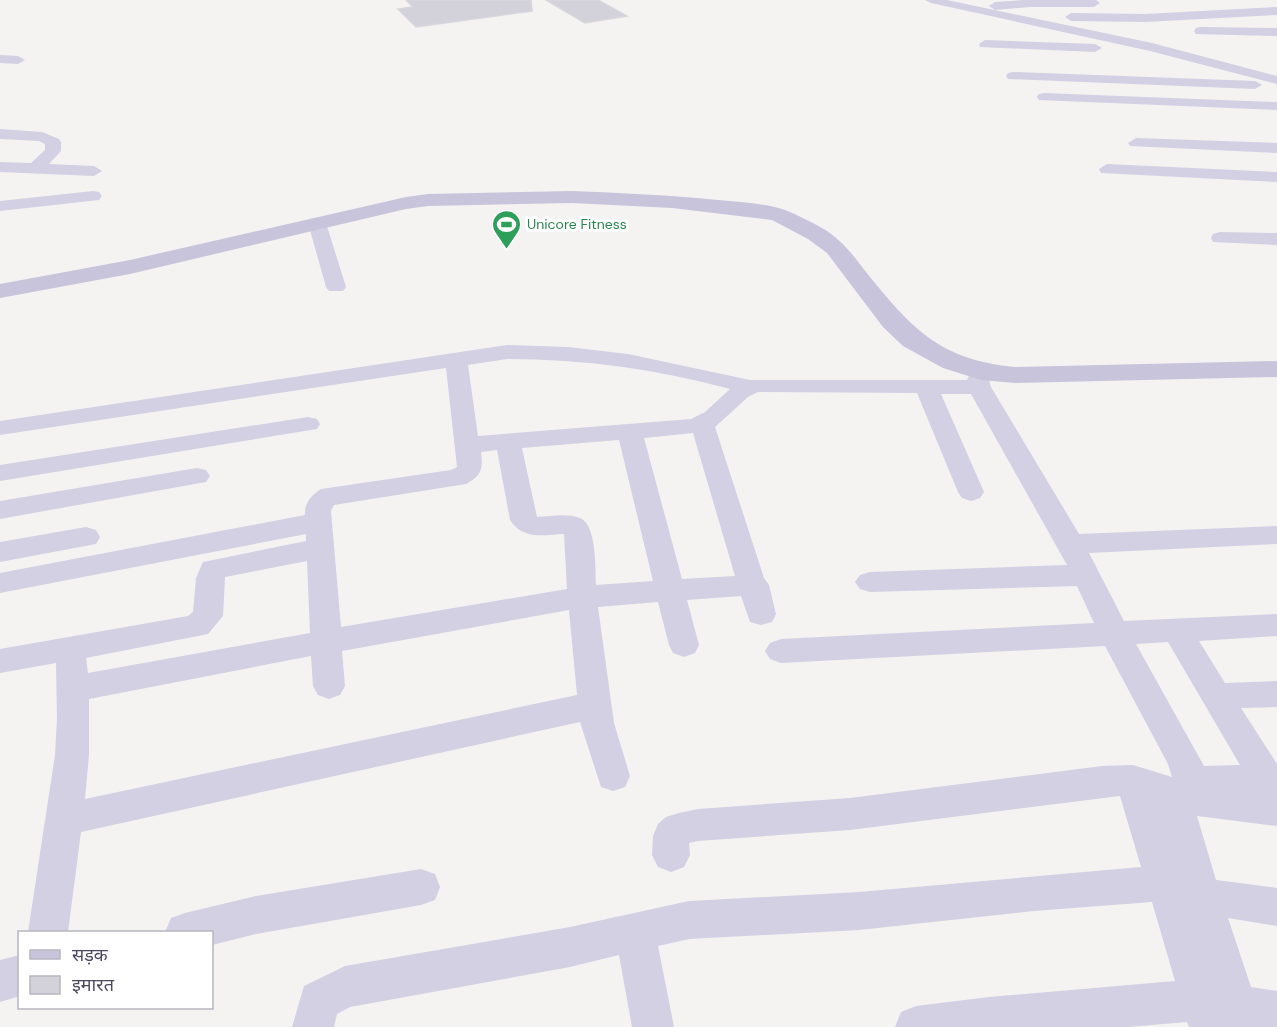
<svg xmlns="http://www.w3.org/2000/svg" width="1277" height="1027" font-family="'DM Sans','Noto Sans Devanagari',sans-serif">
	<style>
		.building { fill: #d3d1d9; stroke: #d8d6dd; stroke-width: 1.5 }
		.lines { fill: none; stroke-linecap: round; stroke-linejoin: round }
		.street { fill: #d2d0e2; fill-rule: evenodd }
		.secondary { fill: #c8c4db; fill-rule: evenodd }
		.labels { text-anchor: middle; stroke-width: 6; stroke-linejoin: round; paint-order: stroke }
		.far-leisure-label { font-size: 14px; fill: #27864d; stroke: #fff; text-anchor: start }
	</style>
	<rect width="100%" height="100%" fill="#f4f3f2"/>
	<g class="building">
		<path d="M406 0H531L532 11 416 27 398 9 413 7Z"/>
		<path d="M546 0H598L627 16 585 23Z"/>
	</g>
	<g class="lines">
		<g class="street">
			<path d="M925 0H947L1152 43 1277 76V84L1150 51 931 3Z"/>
			<path d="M1024 0H1096L1100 3 1094 7H1030L995 10 989 6 995 2Z"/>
			<path d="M1277 7V15L1145 22 1071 21 1065 17 1071 13 1145 14Z"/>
			<path d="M1200 27 1277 28V36L1196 34 1194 31 1196 28Z"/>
			<path d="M985 40 1095 44 1102 48 1095 52 980 47 979 44Z"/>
			<path d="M0 55 18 56 25 60 18 64 0 63Z"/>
			<path d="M1013 72 1255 81 1262 85 1255 89 1008 79 1006 76 1008 73Z"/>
			<path d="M1044 93 1275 102H1277V110L1039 100 1037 97 1039 94Z"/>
			<path d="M0 129 42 132 59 139 61 142V151L49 164 94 166 102 171 94 176 0 172V162L31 163 45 150V144L39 141 0 139Z"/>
			<path d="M1136 138 1277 143V153L1130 146 1128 143Z"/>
			<path d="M1107 164 1277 172V182L1101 173 1099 169Z"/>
			<path d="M93 191 99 192 102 196 99 200 0 211V201Z"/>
			<path d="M317 218 323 219 326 223 346 287 343 291H329L326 287 308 223 311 219Z"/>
			<path d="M1220 232 1277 233V245L1213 242 1211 238 1213 234Z"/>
			<path d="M507 345 568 347 628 354 750 380H967L973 367 981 365 989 367 992 372 989 380 991 387 1079 534 1277 526V544L1089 553 1124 621 1277 614V636L1199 641 1225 683 1277 681V707L1241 708 1277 764V826L1197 816 1216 880 1277 888V926L1228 918 1251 987 1277 991V1027H1189L1187 1022 1128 1027H895L901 1012 916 1006 989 997 1175 981 1152 902 1034 911 859 930 689 939 658 946 674 1027H632L619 955 570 967 350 1007 337 1014 334 1027H292L304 986 345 966 570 927 689 901 859 892 1141 867 1120 796 850 830 698 841 689 843 690 855 684 867 671 872 658 867 652 855 653 836 658 824 666 817 679 813 698 809 850 798 1102 766 1133 765 1172 777 1168 764 1105 646 781 663 770 659 765 651 770 643 781 639 1094 623 1077 586 870 592 860 589 855 582 860 575 870 572 1067 565 971 394H941L984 492 980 498 971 501 962 498 958 492 917 393 758 392 748 397 715 427 764 578 769 585 776 614 772 622 761 625 750 622 741 596 687 600 699 645 695 653 684 657 673 653 669 645 658 602 598 607 614 723 630 776 625 787 613 791 601 787 580 722 81 832 68 932H28L55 755 57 719 56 663 0 673V649L188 616 193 612 196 578 203 562 306 541V534L0 593V573L305 515C304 504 311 495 321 489L451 470 457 467 446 368 0 435V421ZM507 359C583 359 656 369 730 389L705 412 691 419 478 436 468 365ZM693 433 735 576 682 579 644 438ZM619 440 653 581 596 585C595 568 597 525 580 518 568 513 550 516 537 517L522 448ZM497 450 510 520C523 540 543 535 564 534L567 589 341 627 331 511 334 505 466 484C482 476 483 468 481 452ZM307 561 310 633 88 673 86 658 208 634 223 616 225 577ZM569 610 577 695 85 799 89 755V699L311 656 313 686 318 695 329 699 340 695 345 686 342 651ZM1168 642 1240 765 1204 766 1136 644Z"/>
			<path d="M308 417 317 419 320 424 317 429 0 481V465Z"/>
			<path d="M197 468 206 470 210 476 206 482 0 519V501Z"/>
			<path d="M86 527 96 530 100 537 96 544 0 562V542Z"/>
			<path d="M421 869 435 874 440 887 435 900 421 905 256 934 212 945V932H165L171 918 185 913 256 896Z"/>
			<path d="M20 955V996L0 1002V960Z"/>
		</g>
		<path class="secondary" d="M572 191C621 193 669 195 718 200 740 202 764 203 785 210 798 215 811 222 822 228 843 240 856 259 870 277 914 331 942 360 1015 367L1277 361V377L1015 383 981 380 943 368 903 346 883 327 827 253 808 239 772 220 672 208 572 203 428 206 406 209 130 274 0 298V284L130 260 406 197 428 194Z"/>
	</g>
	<defs>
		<symbol id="stadium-pin" viewBox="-11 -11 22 30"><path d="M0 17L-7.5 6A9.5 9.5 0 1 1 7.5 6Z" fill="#2e9e5b" stroke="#fff"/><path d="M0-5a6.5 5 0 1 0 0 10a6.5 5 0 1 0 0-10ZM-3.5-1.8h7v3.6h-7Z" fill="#fff"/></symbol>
	</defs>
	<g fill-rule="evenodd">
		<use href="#stadium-pin" x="490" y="208" width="33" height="45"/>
	</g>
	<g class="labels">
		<g class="far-leisure-label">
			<text x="527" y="229">Unicore Fitness</text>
		</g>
	</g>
	<rect x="18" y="931" width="195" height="78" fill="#ffffff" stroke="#b7b6bf" stroke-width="1.5"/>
	<rect x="30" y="950" width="30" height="9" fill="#c8c4db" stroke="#b7b6bf" stroke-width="1.5"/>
	<text x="72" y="961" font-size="18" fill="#4b4960">सड़क</text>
	<rect x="30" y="976" width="30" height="18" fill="#d3d1d9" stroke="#b7b6bf" stroke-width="1.5"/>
	<text x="72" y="991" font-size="18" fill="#4b4960">इमारत</text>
</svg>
